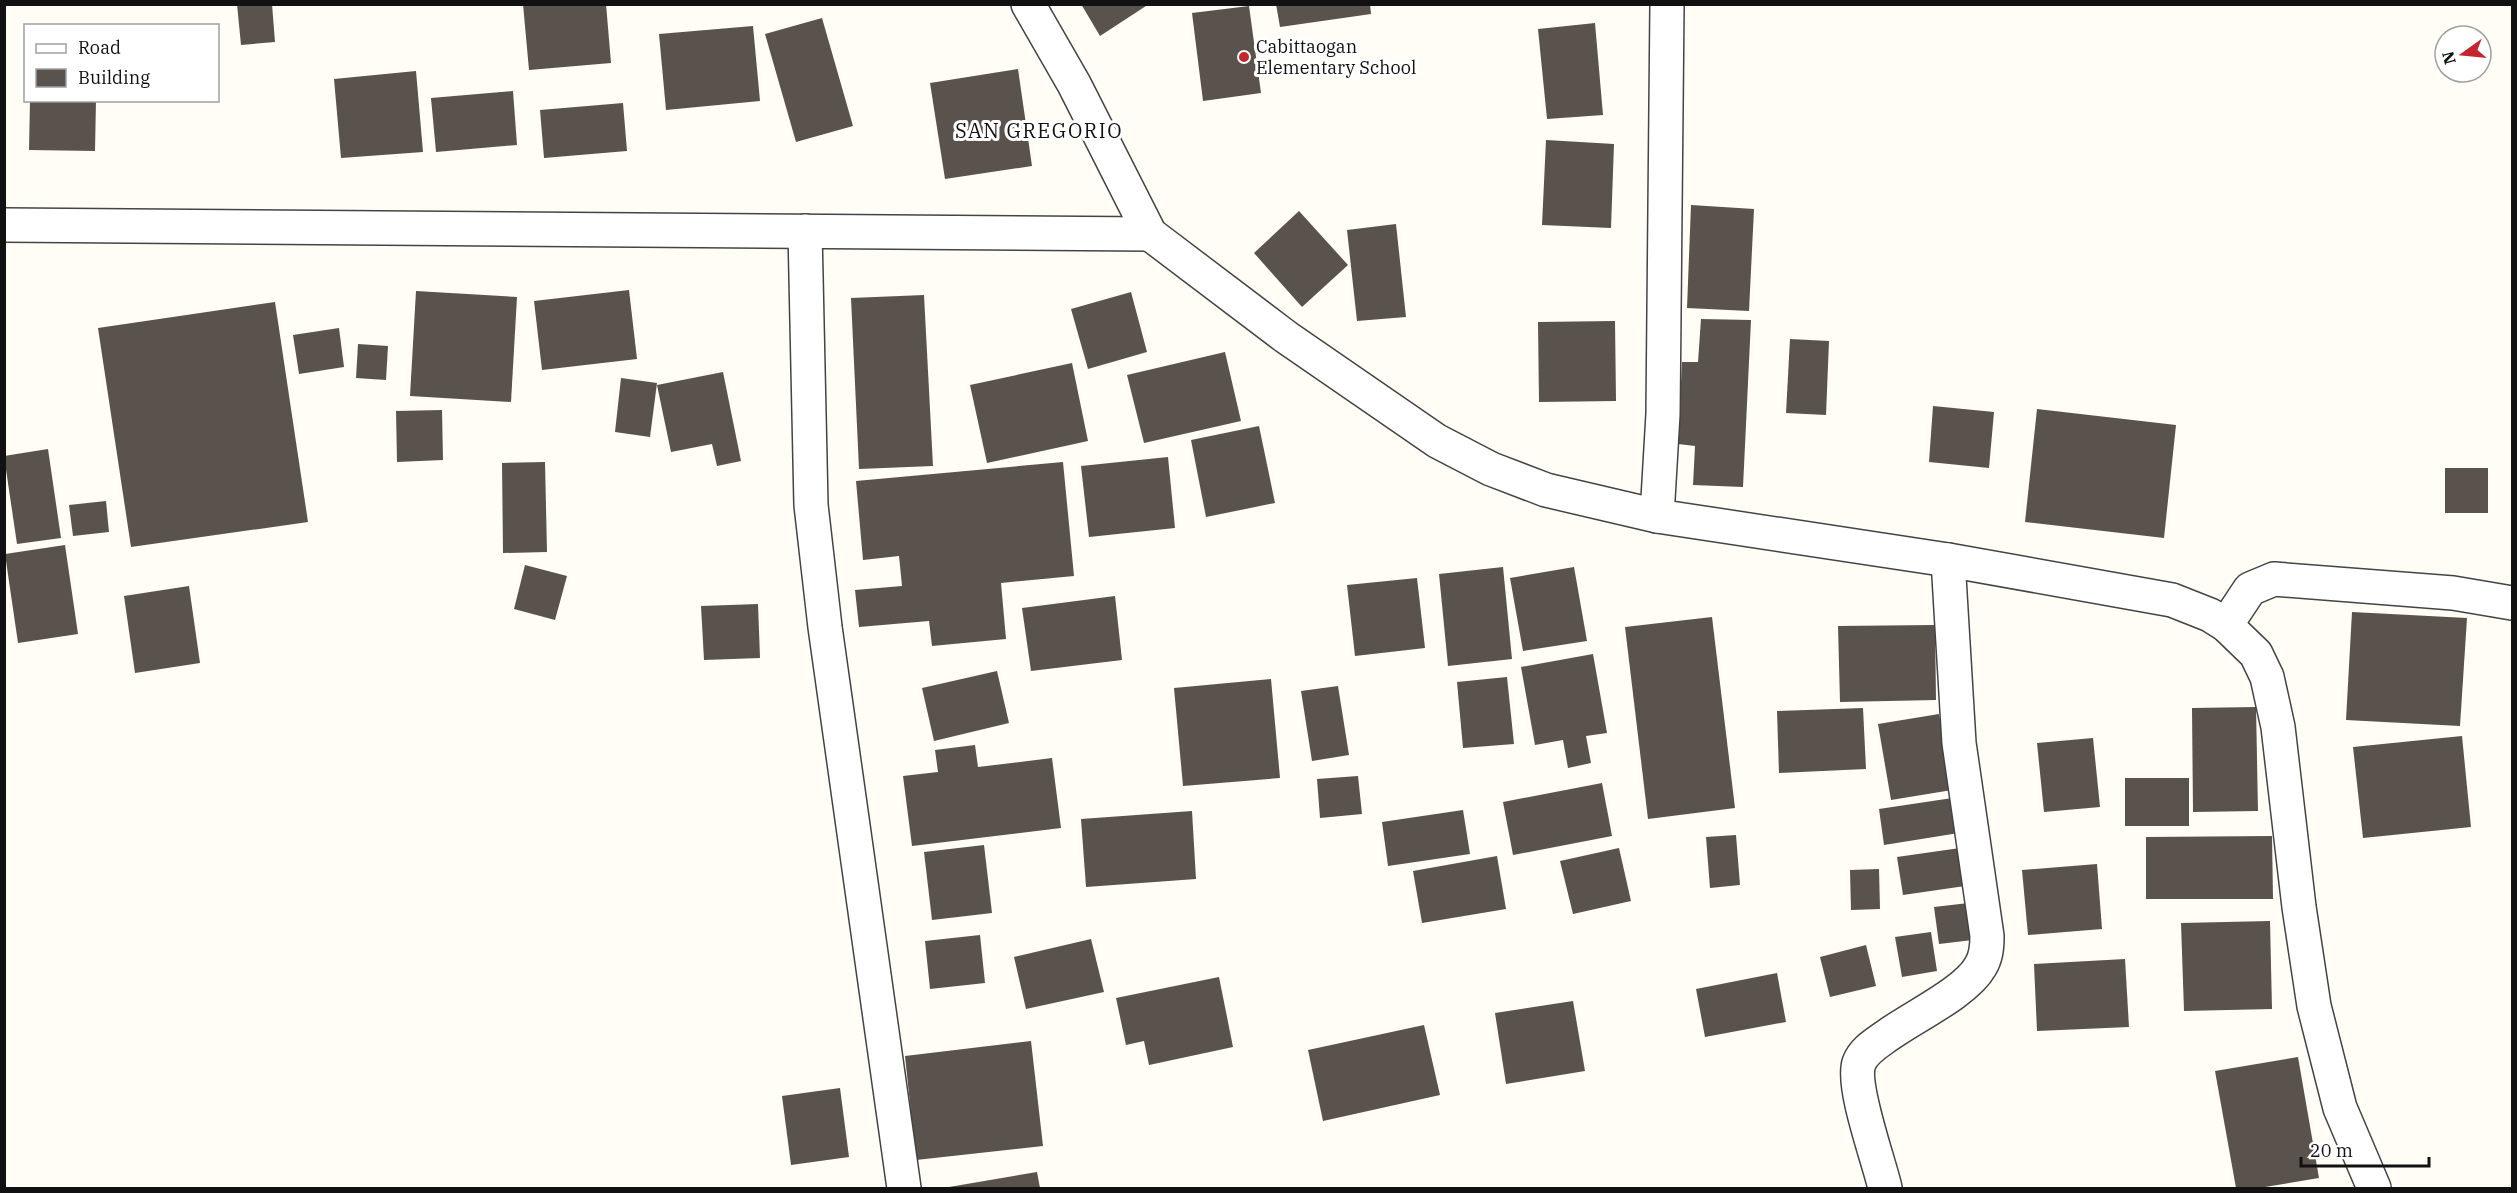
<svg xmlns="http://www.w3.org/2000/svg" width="2517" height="1193" font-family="'IBM Plex Serif',serif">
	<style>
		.building { fill: #5a524d }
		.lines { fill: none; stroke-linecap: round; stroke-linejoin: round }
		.minor-casing { stroke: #444; stroke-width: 36 }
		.tertiary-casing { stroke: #444; stroke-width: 36 }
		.minor { stroke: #fff; stroke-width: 33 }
		.tertiary { stroke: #fff; stroke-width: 33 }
		.poi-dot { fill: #c4262e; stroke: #fff; stroke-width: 2 }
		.labels { text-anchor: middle; stroke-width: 6; stroke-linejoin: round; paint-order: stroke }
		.poi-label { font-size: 18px; fill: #111; stroke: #fff; text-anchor: start }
		.neighbourhood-label { font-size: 20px; letter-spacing: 1.5px; fill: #111; stroke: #fff }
	</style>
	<rect width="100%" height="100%" fill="#fffdf5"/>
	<g class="building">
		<path d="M237 4H272L275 42 241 45Z"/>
		<path d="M523 4H606L611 63 529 70Z"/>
		<path d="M1081 4H1149L1100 36Z"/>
		<path d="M1276 4H1370L1371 14 1280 27Z"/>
		<path d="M1249 6 1261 93 1203 101 1192 13Z"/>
		<path d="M822 18 853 126 796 142 765 34Z"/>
		<path d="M1595 23 1603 115 1547 119 1538 29Z"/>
		<path d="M753 26 760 101 666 110 659 34Z"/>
		<path d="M1018 69 1032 166 945 179 930 83Z"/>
		<path d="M416 71 423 152 341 158 334 79Z"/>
		<path d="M513 91 517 145 436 152 431 98Z"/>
		<path d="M30 100H96L95 151 29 150Z"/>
		<path d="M623 103 627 151 544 158 540 110Z"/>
		<path d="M1546 140 1614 144 1611 228 1542 225Z"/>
		<path d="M1691 205 1754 209 1749 311 1687 308Z"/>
		<path d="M1299 211 1348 265 1302 307 1254 253Z"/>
		<path d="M1396 224 1406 317 1357 321 1347 230Z"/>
		<path d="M629 290 637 359 542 370 534 301Z"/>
		<path d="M416 291 517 297 511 402 410 396Z"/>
		<path d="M1131 292 1147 352 1088 369 1071 309Z"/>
		<path d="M924 295 933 466 859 469 851 298Z"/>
		<path d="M275 302 308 522 131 547 98 328Z"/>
		<path d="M1701 319 1751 320 1743 487 1693 485 1695 446 1678 444 1682 362H1698Z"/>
		<path d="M1615 321 1616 401 1539 402 1538 322Z"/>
		<path d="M339 328 344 367 299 374 293 335Z"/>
		<path d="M1790 339 1829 341 1826 415 1786 413Z"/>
		<path d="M358 344 388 346 386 380 356 378Z"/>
		<path d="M1225 352 1241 421 1144 443 1127 375Z"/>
		<path d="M1072 363 1088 441 987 463 970 385Z"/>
		<path d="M723 372 741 461 717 466 712 444 671 452 657 385Z"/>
		<path d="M621 378 657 383 650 437 615 432Z"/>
		<path d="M1933 406 1994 412 1989 468 1929 462Z"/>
		<path d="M2037 409 2176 425 2164 538 2025 522Z"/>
		<path d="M442 410 443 460 397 462 396 411Z"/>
		<path d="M1259 426 1275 503 1206 517 1191 440Z"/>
		<path d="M48 449 61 538 17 544 4 456Z"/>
		<path d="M1168 457 1175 528 1089 537 1081 466Z"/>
		<path d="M545 462 547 552 503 553 502 463Z"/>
		<path d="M1063 462 1074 576 1001 583 1006 639 932 646 929 621 859 627 855 590 902 586 899 556 863 560 856 481Z"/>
		<rect x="2445" y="468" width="43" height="45"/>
		<path d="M106 501 109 532 73 536 69 505Z"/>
		<path d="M65 545 78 634 18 643 5 554Z"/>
		<path d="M525 565 567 576 555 620 514 609Z"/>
		<path d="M1503 567 1512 659 1448 666 1439 574Z"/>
		<path d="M1574 567 1587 641 1523 651 1510 578Z"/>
		<path d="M1417 578 1425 648 1355 656 1347 585Z"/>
		<path d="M189 586 200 663 135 673 124 596Z"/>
		<path d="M1115 596 1122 660 1031 671 1022 608Z"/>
		<path d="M758 604 760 658 704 660 701 606Z"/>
		<path d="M2352 612 2467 618 2460 726 2346 720Z"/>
		<path d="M1712 617 1735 808 1648 819 1625 627Z"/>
		<path d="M1935 625 1936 700 1840 702 1838 626Z"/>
		<path d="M1593 654 1607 733 1586 736 1591 763 1568 768 1563 740 1535 745 1521 667Z"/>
		<path d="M997 671 1009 723 934 741 922 688Z"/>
		<path d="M1507 677 1514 744 1463 748 1457 682Z"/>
		<path d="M1271 679 1280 778 1183 786 1174 688Z"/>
		<path d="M1338 686 1349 755 1312 761 1301 691Z"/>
		<path d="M2256 707 2258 811 2193 812 2192 708Z"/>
		<path d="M1863 708 1866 769 1779 773 1777 711Z"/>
		<path d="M1939 714 1952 790 1891 800 1878 724Z"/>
		<path d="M2462 736 2471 827 2363 838 2353 747Z"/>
		<path d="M2093 738 2100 807 2044 812 2037 743Z"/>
		<path d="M975 745 978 767 1052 758 1061 828 912 846 903 776 938 772 935 750Z"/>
		<path d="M1358 776 1362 814 1320 818 1317 779Z"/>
		<rect x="2125" y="778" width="64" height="48"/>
		<path d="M1602 783 1612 836 1513 855 1503 802Z"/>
		<path d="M1959 797 1965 832 1884 845 1879 809Z"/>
		<path d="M1463 810 1470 854 1388 866 1382 822Z"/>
		<path d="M1192 811 1196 879 1086 887 1081 819Z"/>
		<path d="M1736 835 1740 885 1710 888 1706 837Z"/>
		<path d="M2272 836 2273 899H2146V837Z"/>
		<path d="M984 845 992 913 932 920 924 852Z"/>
		<path d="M1619 848 1631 901 1573 914 1560 861Z"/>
		<path d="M1960 848 1965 886 1903 895 1897 857Z"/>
		<path d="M1497 856 1506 909 1422 923 1413 871Z"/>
		<path d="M2097 864 2102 929 2028 935 2022 870Z"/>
		<path d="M1879 869 1880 909 1851 910 1850 870Z"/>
		<path d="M1977 902 1981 939 1939 944 1934 907Z"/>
		<path d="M2270 921 2272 1009 2184 1011 2181 923Z"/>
		<path d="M1931 932 1937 971 1902 977 1895 937Z"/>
		<path d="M980 935 985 983 930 989 925 941Z"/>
		<path d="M1091 939 1104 992 1026 1009 1014 957Z"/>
		<path d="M1866 945 1876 986 1830 997 1820 957Z"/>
		<path d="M2125 959 2129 1027 2037 1031 2034 964Z"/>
		<path d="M1777 973 1786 1022 1705 1037 1696 989Z"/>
		<path d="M1219 977 1233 1047 1149 1065 1144 1041 1126 1045 1116 998Z"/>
		<path d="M1573 1001 1585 1071 1506 1084 1495 1013Z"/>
		<path d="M1424 1025 1440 1095 1323 1121 1308 1050Z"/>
		<path d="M1031 1041 1043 1146 916 1160 905 1056Z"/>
		<path d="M2298 1057 2319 1178 2259 1188H2236L2215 1071Z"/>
		<path d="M840 1088 849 1157 791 1165 782 1096Z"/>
		<path d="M1037 1172 1040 1188H949V1187Z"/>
	</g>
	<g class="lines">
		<defs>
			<g id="minor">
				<path d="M805 231 811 505 825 627 904 1188"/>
				<path d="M1657 516 1663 414 1667 4"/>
				<path d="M2226 625 2250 589 2274 579 2453 593 2512 603"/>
				<path d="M1885 1188C1879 1161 1851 1086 1859 1063 1864 1050 1877 1043 1888 1035 1913 1017 1966 992 1980 967 1986 958 1987 948 1987 936L1959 743 1948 560"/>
			</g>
			<g id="tertiary">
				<path d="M1028 4 1074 84 1150 234 1286 337 1437 441 1491 469 1546 490 1657 516 1948 560 2172 600 2210 615 2226 625 2256 654 2267 677 2278 727 2299 907 2314 1006 2340 1108 2374 1188"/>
				<path d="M4 225 1150 234"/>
			</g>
		</defs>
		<use href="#minor" class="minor-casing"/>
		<use href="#tertiary" class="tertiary-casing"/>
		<use href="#minor" class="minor"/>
		<use href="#tertiary" class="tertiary"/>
	</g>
	<circle class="poi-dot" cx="1244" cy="57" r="6"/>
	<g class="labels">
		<g class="poi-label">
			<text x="1256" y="53">Cabittaogan<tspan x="1256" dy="21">Elementary School</tspan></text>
		</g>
		<g class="neighbourhood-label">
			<text x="1039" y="138">SAN GREGORIO</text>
		</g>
	</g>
	<rect width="2517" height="1193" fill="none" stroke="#111111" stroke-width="12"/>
	<rect x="24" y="24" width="195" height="78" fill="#ffffff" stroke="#a0a0a0" stroke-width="1.5"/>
	<rect x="36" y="44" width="30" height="9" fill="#ffffff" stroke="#a0a0a0" stroke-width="1.5"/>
	<text x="78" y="54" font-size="18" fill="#111111">Road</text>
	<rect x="36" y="69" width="30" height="18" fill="#5a524d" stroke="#a0a0a0" stroke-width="1.5"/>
	<text x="78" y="84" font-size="18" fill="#111111">Building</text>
	<g transform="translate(2463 54) rotate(255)"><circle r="28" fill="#ffffff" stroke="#a0a0a0" stroke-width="1.5"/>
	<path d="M0-4.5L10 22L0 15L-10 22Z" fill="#c4262e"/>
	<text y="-9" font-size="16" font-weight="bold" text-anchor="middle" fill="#111111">N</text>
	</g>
	<path d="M2301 1157v9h128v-9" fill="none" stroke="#111111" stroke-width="3"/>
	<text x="2310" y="1157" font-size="18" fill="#111111" stroke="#ffffff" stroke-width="4.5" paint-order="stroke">20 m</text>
</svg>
